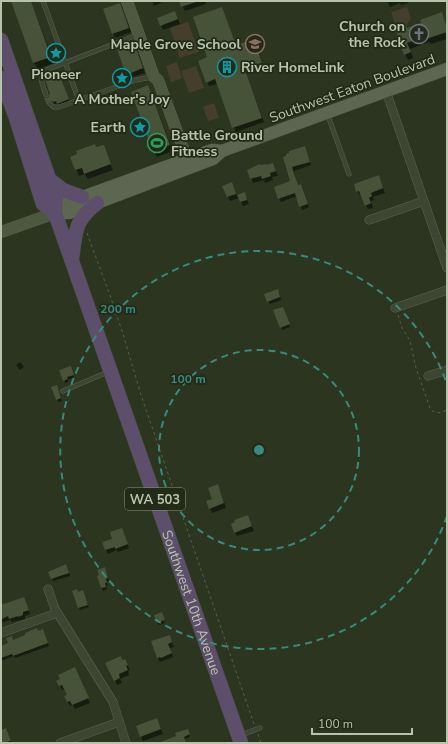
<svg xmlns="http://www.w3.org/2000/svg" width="448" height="744" font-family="'Nunito Sans',sans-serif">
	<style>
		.green { fill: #453e2c }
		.shadow { fill: #0007 }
		.building { fill: #475338 }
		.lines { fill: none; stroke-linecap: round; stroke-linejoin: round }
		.lane-casing { stroke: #5b6450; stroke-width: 5 }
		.street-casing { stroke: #5b6450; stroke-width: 9 }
		.secondary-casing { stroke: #5b6450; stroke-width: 12 }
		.primary-casing { stroke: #49523f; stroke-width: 13 }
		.highway-casing { stroke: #48503d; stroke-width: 15 }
		.path { stroke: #5c5c47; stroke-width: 1; stroke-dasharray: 3 3; stroke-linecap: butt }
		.lane { stroke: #3d4632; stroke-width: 4 }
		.street { stroke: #3d4632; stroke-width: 8 }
		.secondary { stroke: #4c5940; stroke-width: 11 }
		.primary { stroke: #5c6650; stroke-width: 12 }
		.highway { stroke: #5d4f6c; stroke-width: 14 }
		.ring { fill: none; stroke: #39897e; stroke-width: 2; stroke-dasharray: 7 5 }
		.labels { text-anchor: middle; stroke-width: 3.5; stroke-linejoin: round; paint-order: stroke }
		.shield { fill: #222a18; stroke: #8b9580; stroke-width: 1 }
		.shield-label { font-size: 13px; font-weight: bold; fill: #b8c3ac }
		.poi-label { font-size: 14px; font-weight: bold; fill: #b8c3ac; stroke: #222a18; text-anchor: end }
		.street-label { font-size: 14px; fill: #b8c3ac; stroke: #222a18 }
		.centre { fill: #39897e; stroke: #222a18; stroke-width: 2 }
		.ring-label { font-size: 12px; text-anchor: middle; font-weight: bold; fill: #39897e; stroke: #222a18; stroke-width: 3.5; stroke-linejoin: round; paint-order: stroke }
	</style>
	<rect width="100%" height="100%" fill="#2b351f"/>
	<g class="green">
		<path d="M407 7 411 19 407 24 396 27 391 12Z"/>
		<path d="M188 22 199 52 180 58 170 28Z"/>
		<path d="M177 62 182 78 171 82 166 66Z"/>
		<path d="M196 66 204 88 189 93 181 71Z"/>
		<path d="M214 103 219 118 208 121 203 107Z"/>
	</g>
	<g class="shadow">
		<path d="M12 1H31L54 63 38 69 34 63Z"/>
		<path d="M152 1H160L161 3 154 6Z"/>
		<path d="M180 1H205L206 4 185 11Z"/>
		<path d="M387 1H408V3L401 5 400 3 390 7Z"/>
		<path d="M120 4 131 32 115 38 104 10Z"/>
		<path d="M222 8 236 46 256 44 264 68 246 74 264 122 236 132 218 84 209 86 207 82 208 58Z"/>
		<path d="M175 12 180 24 163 30 161 26Z"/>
		<path d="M441 13 447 26V39L431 44 429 42 410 49 413 58 408 60 405 54 407 29 422 24Z"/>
		<path d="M134 44 145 73 129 78 127 74Z"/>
		<path d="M59 75 70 103 60 107 59 105 56 106 51 104 49 108 45 99H48Z"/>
		<path d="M148 87 151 93 173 151 157 157 154 151 133 92Z"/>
		<path d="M103 146 113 170 88 179 85 174 79 176 71 158Z"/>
		<path d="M305 148 311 165 294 171 298 186 301 185 303 189 309 207 302 210 297 196 281 202 279 198 291 182V153Z"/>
		<path d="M273 164 278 176 272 177 273 180 265 183 264 180 253 183 248 170Z"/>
		<path d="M378 176 385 193 373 197 374 200 371 201 373 208 368 209 361 195H360L357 191Z"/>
		<path d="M231 183 237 196 244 193 249 204 243 206 239 198 230 201 223 186Z"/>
		<path d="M279 293 281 300 270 304 268 301Z"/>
		<path d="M283 308 290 327 282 330 281 327Z"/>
		<path d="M20 362 24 367 20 370 16 365Z"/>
		<path d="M71 367 74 377 68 380 69 382 65 383 64 380Z"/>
		<path d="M58 389 62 401 58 402 57 399Z"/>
		<path d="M220 490 226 508 212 513 210 508Z"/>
		<path d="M248 516 254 531 237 536 235 532Z"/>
		<path d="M122 529 129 548 118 552 117 550 108 554 103 543 113 539Z"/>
		<path d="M67 568 70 576 53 581 52 579Z"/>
		<path d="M106 571 109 581 106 582 108 585 106 586 107 589 103 591 98 577Z"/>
		<path d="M78 593 84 594 89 607 80 610 79 608Z"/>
		<path d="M26 602 30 614 25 616V619L12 622 10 620 1 623V607Z"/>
		<path d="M163 616 165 623 159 625 157 623Z"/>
		<path d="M43 630 49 646 15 658 14 656 1 661V651L10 644 12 637 14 641Z"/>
		<path d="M169 636 174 647 170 648 173 657 160 662 158 658Z"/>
		<path d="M122 661 127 664 130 670 128 671 129 675 120 679 122 683 117 685 115 680Z"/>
		<path d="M77 673 90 703 75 709 73 705 70 706 65 697 68 696 64 689 62 690 58 681Z"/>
		<path d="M157 719 163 734 143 741 141 737Z"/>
		<path d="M1 729 2 731 6 729 12 743H1Z"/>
		<path d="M188 732 190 737 184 739 186 743H166L177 736Z"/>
	</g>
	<g class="building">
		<path d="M11 1H31L51 57 33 63Z"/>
		<path d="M179 1H196V2L181 7Z"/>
		<path d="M120 3 129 28 112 34 103 9Z"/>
		<path d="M222 7 236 45 254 39 262 63 245 70 262 118 232 128 215 79 206 83 198 61 207 57 193 17Z"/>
		<path d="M175 11 178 19 160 26 157 18Z"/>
		<path d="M442 12 447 28V32L426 39 425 36 407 43 411 52 404 55 395 28 406 24 407 28 421 23 420 20Z"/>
		<path d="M134 43 143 68 126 75 117 49Z"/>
		<path d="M59 74 69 99 57 104 56 101 54 102 49 101 47 105 44 98H48L50 94 45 79Z"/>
		<path d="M148 85 170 145 153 151 131 92Z"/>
		<path d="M95 144 96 147 104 145 111 164 84 174 82 168 75 170 70 157 77 154 76 151Z"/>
		<path d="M305 146 310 162 292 167 298 185 301 184 308 204 299 207 295 193 278 199 274 187 290 181 283 157 286 156V154L289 153V151Z"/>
		<path d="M273 163 276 171 270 173 271 176 262 179 261 176 250 179 247 170 260 164V165L266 164V165Z"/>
		<path d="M379 175 383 188 371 193 372 196 369 198 371 203 365 206 359 191 356 192 354 184Z"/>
		<path d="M232 182 236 194 227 197 222 186Z"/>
		<path d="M245 192 247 200 240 202 237 195Z"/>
		<path d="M278 289 280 297 267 302 264 294Z"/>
		<path d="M283 307 290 324 280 328 273 310Z"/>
		<path d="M71 366 74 375 67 377 68 379 63 381 59 370Z"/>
		<path d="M57 385 61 398 56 400 51 387Z"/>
		<path d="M218 484 224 503 209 509 206 501 212 499 208 488Z"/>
		<path d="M248 515 252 526 234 533 231 524 235 522 234 520Z"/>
		<path d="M122 528 128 544 115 549V547L105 550 102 542 112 539 110 532Z"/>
		<path d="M66 564 69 573 51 579 48 572Z"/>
		<path d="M105 567 108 578 106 579 107 583H105L106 587 101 588 97 576 99 575 97 570Z"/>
		<path d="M77 589 78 592 83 590 88 605 78 608 72 591Z"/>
		<path d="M24 597 29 610 23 612V615L18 617V616L9 619 8 616 2 619 1 615V605Z"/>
		<path d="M162 612 165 620 157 623 154 615Z"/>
		<path d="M37 628 38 631 43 629 48 643 13 656 12 654 1 658V646L8 643 6 638 12 636 13 640 25 635V633Z"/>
		<path d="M170 635 172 642 168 644 172 653 161 658 160 657 157 658 151 641Z"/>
		<path d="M121 656 122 660 125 659 128 665 126 666 128 670 119 674 120 678 114 681 105 663Z"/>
		<path d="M75 667 89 698 72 705 70 701 67 702 64 696 67 695 62 685 59 686 56 681 60 679 58 675Z"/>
		<path d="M157 718 161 729 140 737 136 726Z"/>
		<path d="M6 728 11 741 1 743V730Z"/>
		<path d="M188 729 190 734 184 737 186 743H158L176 736 175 733Z"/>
	</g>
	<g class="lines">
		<defs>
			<g id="lane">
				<path d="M43 1 79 101"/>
				<path d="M46 95C43 86 38 78 46 70L137 35"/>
				<path d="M50 104 54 107H59L136 80 152 77"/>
				<path d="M327 113 349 174"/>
				<path d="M63 391 108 372"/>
				<path d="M241 735 260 728"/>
			</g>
			<g id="street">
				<path d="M386 91 447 268"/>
				<path d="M369 220 424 201"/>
				<path d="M395 308 447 290"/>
				<path d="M428 376 447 370"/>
				<path d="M48 589 55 609 113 702 126 743"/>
				<path d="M1 633 57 613"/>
				<path d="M60 743 119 722"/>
			</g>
			<g id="secondary">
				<path d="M127 1 154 77 158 80 187 159"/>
				<path d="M1 232 55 213"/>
			</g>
			<g id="primary">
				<path d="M55 213H69L97 203 213 159 222 151 447 69"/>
				<path d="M55 213 66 203 212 150 222 151"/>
			</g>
			<g id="highway">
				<path id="s1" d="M1 40 56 199 55 213 241 743"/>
				<path d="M1 78 15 115 43 204 55 213"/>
				<path d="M50 180 63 190 82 197"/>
				<path d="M72 258C76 231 74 221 97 203"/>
			</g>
		</defs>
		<use href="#lane" class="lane-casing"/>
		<use href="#street" class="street-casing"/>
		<use href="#secondary" class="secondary-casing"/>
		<use href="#primary" class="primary-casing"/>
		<use href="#highway" class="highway-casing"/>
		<g class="path">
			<path d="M87 233 111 298 124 337 141 395 254 724"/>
			<path d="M398 315 402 328 410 341 416 368 430 408C435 415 440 413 447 410"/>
			<path d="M258 734 261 743"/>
		</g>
		<use href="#lane" class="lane"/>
		<use href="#street" class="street"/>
		<use href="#secondary" class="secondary"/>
		<use href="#primary" class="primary"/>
		<use href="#highway" class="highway"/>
	</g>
	<g class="ring">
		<circle cx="259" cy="450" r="100"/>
		<path d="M447 516A199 199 0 1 1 447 384"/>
	</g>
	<defs>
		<symbol id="church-ring" viewBox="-11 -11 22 22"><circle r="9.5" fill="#222a18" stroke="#6b7280" stroke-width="1.5"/><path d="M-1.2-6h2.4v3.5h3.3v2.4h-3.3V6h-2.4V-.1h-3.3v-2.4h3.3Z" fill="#6b7280"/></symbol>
		<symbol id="school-ring" viewBox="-11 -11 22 22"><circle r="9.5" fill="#222a18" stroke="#8d6e63" stroke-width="1.5"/><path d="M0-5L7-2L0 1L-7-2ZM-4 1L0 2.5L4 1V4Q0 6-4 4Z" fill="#8d6e63"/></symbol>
		<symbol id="sight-ring" viewBox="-11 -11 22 22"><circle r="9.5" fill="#222a18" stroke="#0f9aa8" stroke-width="1.5"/><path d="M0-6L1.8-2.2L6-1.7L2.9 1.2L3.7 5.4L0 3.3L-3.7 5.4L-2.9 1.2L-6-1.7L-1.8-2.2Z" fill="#0f9aa8"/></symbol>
		<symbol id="building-ring" viewBox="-11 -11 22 22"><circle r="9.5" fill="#222a18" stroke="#0f9aa8" stroke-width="1.5"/><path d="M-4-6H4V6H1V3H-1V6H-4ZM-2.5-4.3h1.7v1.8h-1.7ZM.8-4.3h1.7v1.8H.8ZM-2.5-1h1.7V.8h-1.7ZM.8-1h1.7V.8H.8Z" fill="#0f9aa8"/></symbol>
		<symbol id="stadium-ring" viewBox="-11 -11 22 22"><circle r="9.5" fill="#222a18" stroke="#2e9e5b" stroke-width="1.5"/><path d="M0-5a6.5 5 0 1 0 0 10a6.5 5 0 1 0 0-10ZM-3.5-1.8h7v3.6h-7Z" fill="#2e9e5b"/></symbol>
	</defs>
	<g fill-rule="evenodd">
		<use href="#church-ring" x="408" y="23" width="22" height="22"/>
		<use href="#school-ring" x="244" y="33" width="22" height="22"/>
		<use href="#sight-ring" x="45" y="42" width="22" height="22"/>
		<use href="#building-ring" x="216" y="56" width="22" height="22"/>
		<use href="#sight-ring" x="111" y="67" width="22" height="22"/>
		<use href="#sight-ring" x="129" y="116" width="22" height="22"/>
		<use href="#stadium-ring" x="146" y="132" width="22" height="22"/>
	</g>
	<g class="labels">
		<rect class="shield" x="125" y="488" width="60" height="22" rx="3"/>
		<g class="shield-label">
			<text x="155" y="504">WA 503</text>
		</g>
		<g class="poi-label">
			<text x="405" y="31">Church on<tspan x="405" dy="16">the Rock</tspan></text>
			<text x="241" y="49">Maple Grove School</text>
			<text x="241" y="72" text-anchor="start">River HomeLink</text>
			<text x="56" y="79" text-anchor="middle">Pioneer</text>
			<text x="122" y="104" text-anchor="middle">A Mother's Joy</text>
			<text x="126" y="132">Earth</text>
			<text x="171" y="140" text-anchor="start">Battle Ground<tspan x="171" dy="16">Fitness</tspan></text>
		</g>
		<g class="street-label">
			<text transform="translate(352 88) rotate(-20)" y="5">Southwest Eaton Boulevard</text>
			<text dy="5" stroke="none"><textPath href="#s1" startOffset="595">Southwest 10th Avenue</textPath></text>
		</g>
	</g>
	<circle cx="259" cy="450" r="6" class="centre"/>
	<g class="ring-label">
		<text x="118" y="313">200 m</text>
		<text x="188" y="383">100 m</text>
	</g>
	<rect width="448" height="744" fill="none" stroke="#b8c3ac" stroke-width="4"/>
	<path d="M312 728v6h100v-6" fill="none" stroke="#b8c3ac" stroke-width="2"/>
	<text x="318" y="728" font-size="12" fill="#b8c3ac" stroke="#222a18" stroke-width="3" paint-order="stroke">100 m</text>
</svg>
